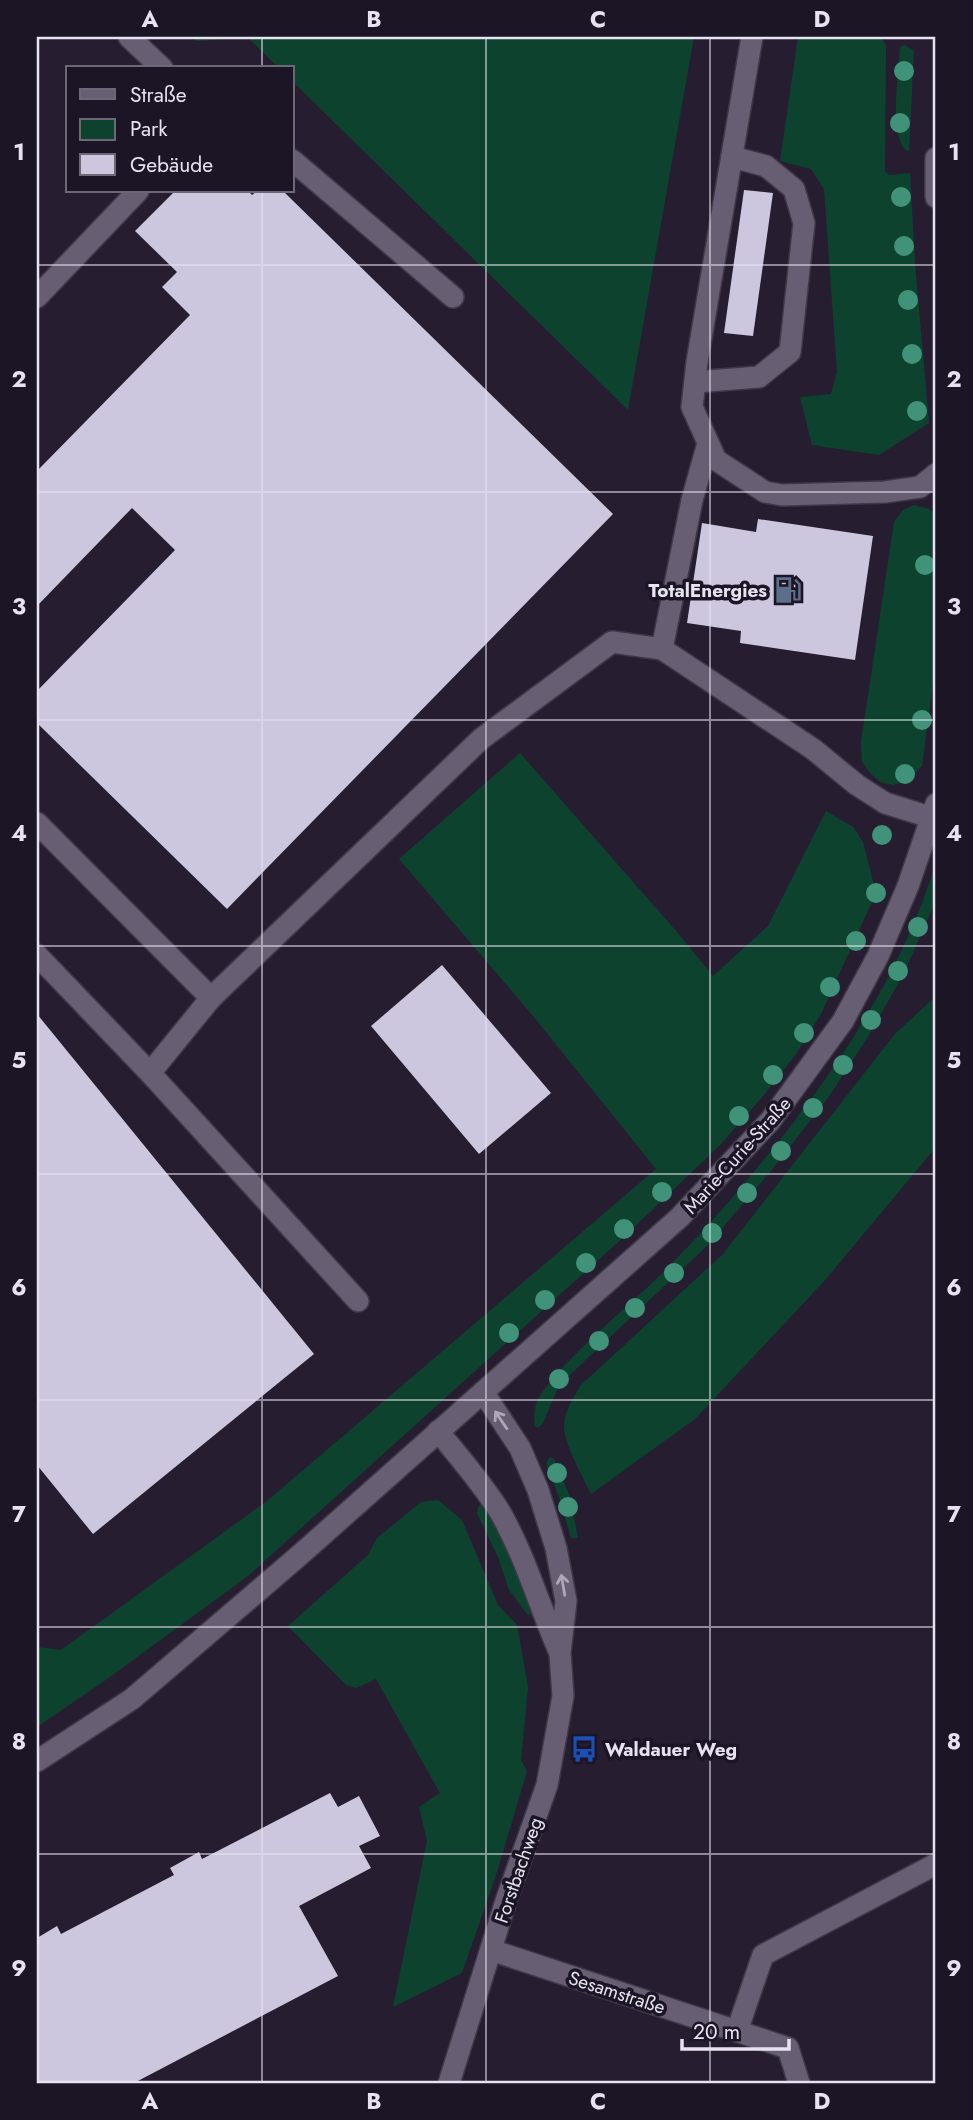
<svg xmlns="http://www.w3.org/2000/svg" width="973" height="2120" font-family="Jost,sans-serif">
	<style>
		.green { fill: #0d432e }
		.building { fill: #ccc6df }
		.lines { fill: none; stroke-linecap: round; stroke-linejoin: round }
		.minor-casing { stroke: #3f3847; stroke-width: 24 }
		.minor { stroke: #675e74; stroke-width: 21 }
		.tree { fill: #409279 }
		.oneway { stroke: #ada7b8 }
		.grid { fill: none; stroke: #e7e2ef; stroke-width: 2; stroke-opacity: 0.55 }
		.labels { text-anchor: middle; stroke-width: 7; stroke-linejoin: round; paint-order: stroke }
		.poi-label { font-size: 19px; font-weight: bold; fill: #e7e2ef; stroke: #1c1526; text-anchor: end }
		.street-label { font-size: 19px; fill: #e7e2ef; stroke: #1c1526 }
		.neatline { fill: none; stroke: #e7e2ef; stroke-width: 2.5 }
		.grid-label { font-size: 23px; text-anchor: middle; font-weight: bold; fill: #e7e2ef }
	</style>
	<rect width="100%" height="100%" fill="#261e30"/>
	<g class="green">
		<path d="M192 37H694L628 410 292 81V68H279L248 38 196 41Z"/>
		<path d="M798 37H881L886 46 885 171 889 175 910 173 915 263 929 423 879 455 812 445 800 397 831 394 837 372 824 189 811 169 780 161Z"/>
		<path d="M905 45 914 51 909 151 905 150C889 128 899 74 900 47Z"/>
		<path d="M914 505 929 509 936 515V662L922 766 908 781 893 785 880 782 870 773 862 762 861 742 894 522 903 510Z"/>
		<path d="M520 753 677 932 713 976 768 926 826 811 853 827 863 842 876 893 821 1014 796 1054 764 1095 720 1145 627 1234 248 1576 107 1679 37 1727V1647L61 1650 267 1501 656 1169 533 1016 399 859Z"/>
		<path d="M936 862V900L904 973 869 1035 830 1095 771 1171 707 1246 559 1385 543 1423 538 1428 535 1426C534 1420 534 1412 536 1405 544 1377 627 1307 652 1283 698 1239 739 1191 779 1141 846 1056 904 967 936 862Z"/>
		<path d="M936 996V1147L826 1279 695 1419 591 1494C583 1477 565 1446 564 1427 564 1412 573 1399 580 1386L723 1254 895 1034Z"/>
		<path d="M550 1457 554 1459 570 1497 578 1538H571L560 1500 546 1463Z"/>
		<path d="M438 1500 462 1520 498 1605 517 1625 528 1687 521 1760 527 1771 497 1872 462 1973 393 2007 427 1841 419 1807 440 1793 376 1679 356 1688 346 1685 288 1626 368 1555 377 1538 421 1502Z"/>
		<path d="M481 1504C507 1535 519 1576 531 1614L528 1615 509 1590 498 1557 477 1513 478 1507Z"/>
	</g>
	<g class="building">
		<path d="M744 190 773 193 753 336 724 333Z"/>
		<path d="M175 191H248L252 195 257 191H283L613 514 227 909 37 723V691L175 550 132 508 37 606V471L190 315 162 287 177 272 135 231Z"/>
		<path d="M758 519 873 536 855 660 740 643 741 631 687 623 702 523 756 532Z"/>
		<path d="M442 965 551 1093 479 1154 371 1026Z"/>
		<path d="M37 1014 314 1354 93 1534 37 1465Z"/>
		<path d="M330 1793 338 1807 359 1796 380 1836 359 1846 371 1868 299 1906 338 1976 134 2083H37V1938L57 1926 61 1934 174 1875 170 1868 199 1852 202 1859Z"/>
	</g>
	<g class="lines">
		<defs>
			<g id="minor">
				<path d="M129 37 162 68"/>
				<path d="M752 37 697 362 692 407 716 460 765 492 782 495 885 492 920 487 936 474"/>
				<path d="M936 158V197"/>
				<path d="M292 160 453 297"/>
				<path d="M37 297 138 191"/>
				<path d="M695 382 759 377 790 352 804 223 794 189 766 166 732 157"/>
				<path d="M662 649 692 500 708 443"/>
				<path d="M37 823 211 998 481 739 612 642 662 649 813 749 857 785 885 803 933 818"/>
				<path d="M37 955 150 1073"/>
				<path d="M211 998 150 1073 358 1301"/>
				<path d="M438 1431C459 1457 482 1483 500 1512 525 1556 539 1605 559 1651"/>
				<path d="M37 1761 132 1699 301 1554 680 1217 770 1121 843 1021 878 956 908 886 936 804"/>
				<path d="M491 1950 788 2048 799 2083"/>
				<path d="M737 2031 763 1955 936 1864"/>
				<path d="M449 2083 506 1901 547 1785 563 1696 560 1653 566 1601 556 1548 538 1490 520 1448 483 1392"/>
			</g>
		</defs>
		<use href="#minor" class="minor-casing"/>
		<use href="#minor" class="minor"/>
	</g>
	<g class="tree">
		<circle cx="904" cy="71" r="10"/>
		<circle cx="900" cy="123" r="10"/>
		<circle cx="901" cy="197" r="10"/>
		<circle cx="904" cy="246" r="10"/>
		<circle cx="908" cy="300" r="10"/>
		<circle cx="912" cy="354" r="10"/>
		<circle cx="917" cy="411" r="10"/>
		<circle cx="925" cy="565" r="10"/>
		<circle cx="922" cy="720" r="10"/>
		<circle cx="905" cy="774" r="10"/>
		<circle cx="882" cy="835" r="10"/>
		<circle cx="876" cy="893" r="10"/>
		<circle cx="918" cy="927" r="10"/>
		<circle cx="856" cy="941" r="10"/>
		<circle cx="898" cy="971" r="10"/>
		<circle cx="830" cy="987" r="10"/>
		<circle cx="871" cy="1020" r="10"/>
		<circle cx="804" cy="1033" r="10"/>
		<circle cx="843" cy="1065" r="10"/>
		<circle cx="773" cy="1075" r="10"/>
		<circle cx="813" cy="1108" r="10"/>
		<circle cx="739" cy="1116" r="10"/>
		<circle cx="781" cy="1151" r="10"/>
		<circle cx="662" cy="1192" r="10"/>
		<circle cx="747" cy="1193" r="10"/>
		<circle cx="624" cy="1229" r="10"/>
		<circle cx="712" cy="1233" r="10"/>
		<circle cx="586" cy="1263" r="10"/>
		<circle cx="674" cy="1273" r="10"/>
		<circle cx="545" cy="1300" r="10"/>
		<circle cx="635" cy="1308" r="10"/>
		<circle cx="509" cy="1333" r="10"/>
		<circle cx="599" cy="1341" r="10"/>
		<circle cx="559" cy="1379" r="10"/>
		<circle cx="557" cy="1473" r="10"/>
		<circle cx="568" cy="1507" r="10"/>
	</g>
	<defs><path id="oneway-shaft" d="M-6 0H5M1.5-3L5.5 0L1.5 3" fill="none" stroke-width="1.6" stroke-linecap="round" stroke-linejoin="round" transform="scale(1.75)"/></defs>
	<g class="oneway">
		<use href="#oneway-shaft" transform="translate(501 1420) rotate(-124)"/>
		<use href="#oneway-shaft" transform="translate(563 1585) rotate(-100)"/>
	</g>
	<path class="grid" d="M262 37V68M486 37V2083M710 37V2083M262 191V2083M37 265H936M37 492H936M37 720H936M37 946H936M37 1174H936M37 1400H936M37 1627H936M37 1854H936"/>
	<defs>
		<symbol id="fuel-bare" viewBox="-9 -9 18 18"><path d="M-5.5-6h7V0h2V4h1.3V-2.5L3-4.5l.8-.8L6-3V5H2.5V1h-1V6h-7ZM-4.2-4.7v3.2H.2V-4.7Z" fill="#5c6f8a" stroke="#1c1526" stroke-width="2.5" paint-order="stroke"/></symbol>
		<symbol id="bus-bare" viewBox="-9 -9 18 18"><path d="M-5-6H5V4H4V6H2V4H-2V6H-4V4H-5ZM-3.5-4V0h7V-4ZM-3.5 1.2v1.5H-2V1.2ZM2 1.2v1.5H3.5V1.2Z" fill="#1a4fb4" stroke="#1c1526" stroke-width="2.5" paint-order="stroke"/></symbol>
	</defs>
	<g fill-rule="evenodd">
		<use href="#fuel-bare" x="769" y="571" width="38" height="38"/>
		<use href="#bus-bare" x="565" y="1730" width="38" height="38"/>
	</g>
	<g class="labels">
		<g class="poi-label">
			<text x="767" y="597">TotalEnergies</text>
			<text x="605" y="1756" text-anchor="start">Waldauer Weg</text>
		</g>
		<g class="street-label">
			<text transform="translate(737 1155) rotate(-48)" y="7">Marie-Curie-Straße</text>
			<text transform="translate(518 1870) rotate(-71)" y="7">Forstbachweg</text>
			<text transform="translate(617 1992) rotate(18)" y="7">Sesamstraße</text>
		</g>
	</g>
	<rect width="973" height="2120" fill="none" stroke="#1c1526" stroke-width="77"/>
	<rect x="66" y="66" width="228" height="126" fill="#1c1526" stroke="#6d6776" stroke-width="2"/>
	<rect x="80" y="89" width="35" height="10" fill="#675e74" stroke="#6d6776" stroke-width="2"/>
	<text x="130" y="102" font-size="21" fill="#e7e2ef">Straße</text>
	<rect x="80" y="119" width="35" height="21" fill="#0d432e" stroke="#6d6776" stroke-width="2"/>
	<text x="130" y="136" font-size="21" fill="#e7e2ef">Park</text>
	<rect x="80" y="154" width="35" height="21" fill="#ccc6df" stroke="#6d6776" stroke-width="2"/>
	<text x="130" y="172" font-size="21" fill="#e7e2ef">Gebäude</text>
	<path d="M682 2039v10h107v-10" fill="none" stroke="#e7e2ef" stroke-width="3.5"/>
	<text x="693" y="2039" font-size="21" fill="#e7e2ef" stroke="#1c1526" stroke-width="5" paint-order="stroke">20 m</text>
	<rect x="38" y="38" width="896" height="2044" class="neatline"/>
	<g class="grid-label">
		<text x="150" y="27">A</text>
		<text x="374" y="27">B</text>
		<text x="598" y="27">C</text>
		<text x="822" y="27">D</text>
		<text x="19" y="160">1</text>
		<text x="954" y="160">1</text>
		<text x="19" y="387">2</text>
		<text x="954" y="387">2</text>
		<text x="19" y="614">3</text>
		<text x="954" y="614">3</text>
		<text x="19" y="841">4</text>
		<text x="954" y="841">4</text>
		<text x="19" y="1068">5</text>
		<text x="954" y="1068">5</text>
		<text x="19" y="1295">6</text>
		<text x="954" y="1295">6</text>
		<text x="19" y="1522">7</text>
		<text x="954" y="1522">7</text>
		<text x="19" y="1749">8</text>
		<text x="954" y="1749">8</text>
		<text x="19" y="1976">9</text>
		<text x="954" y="1976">9</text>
		<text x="150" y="2109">A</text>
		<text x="374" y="2109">B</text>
		<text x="598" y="2109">C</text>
		<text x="822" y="2109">D</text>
	</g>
</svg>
